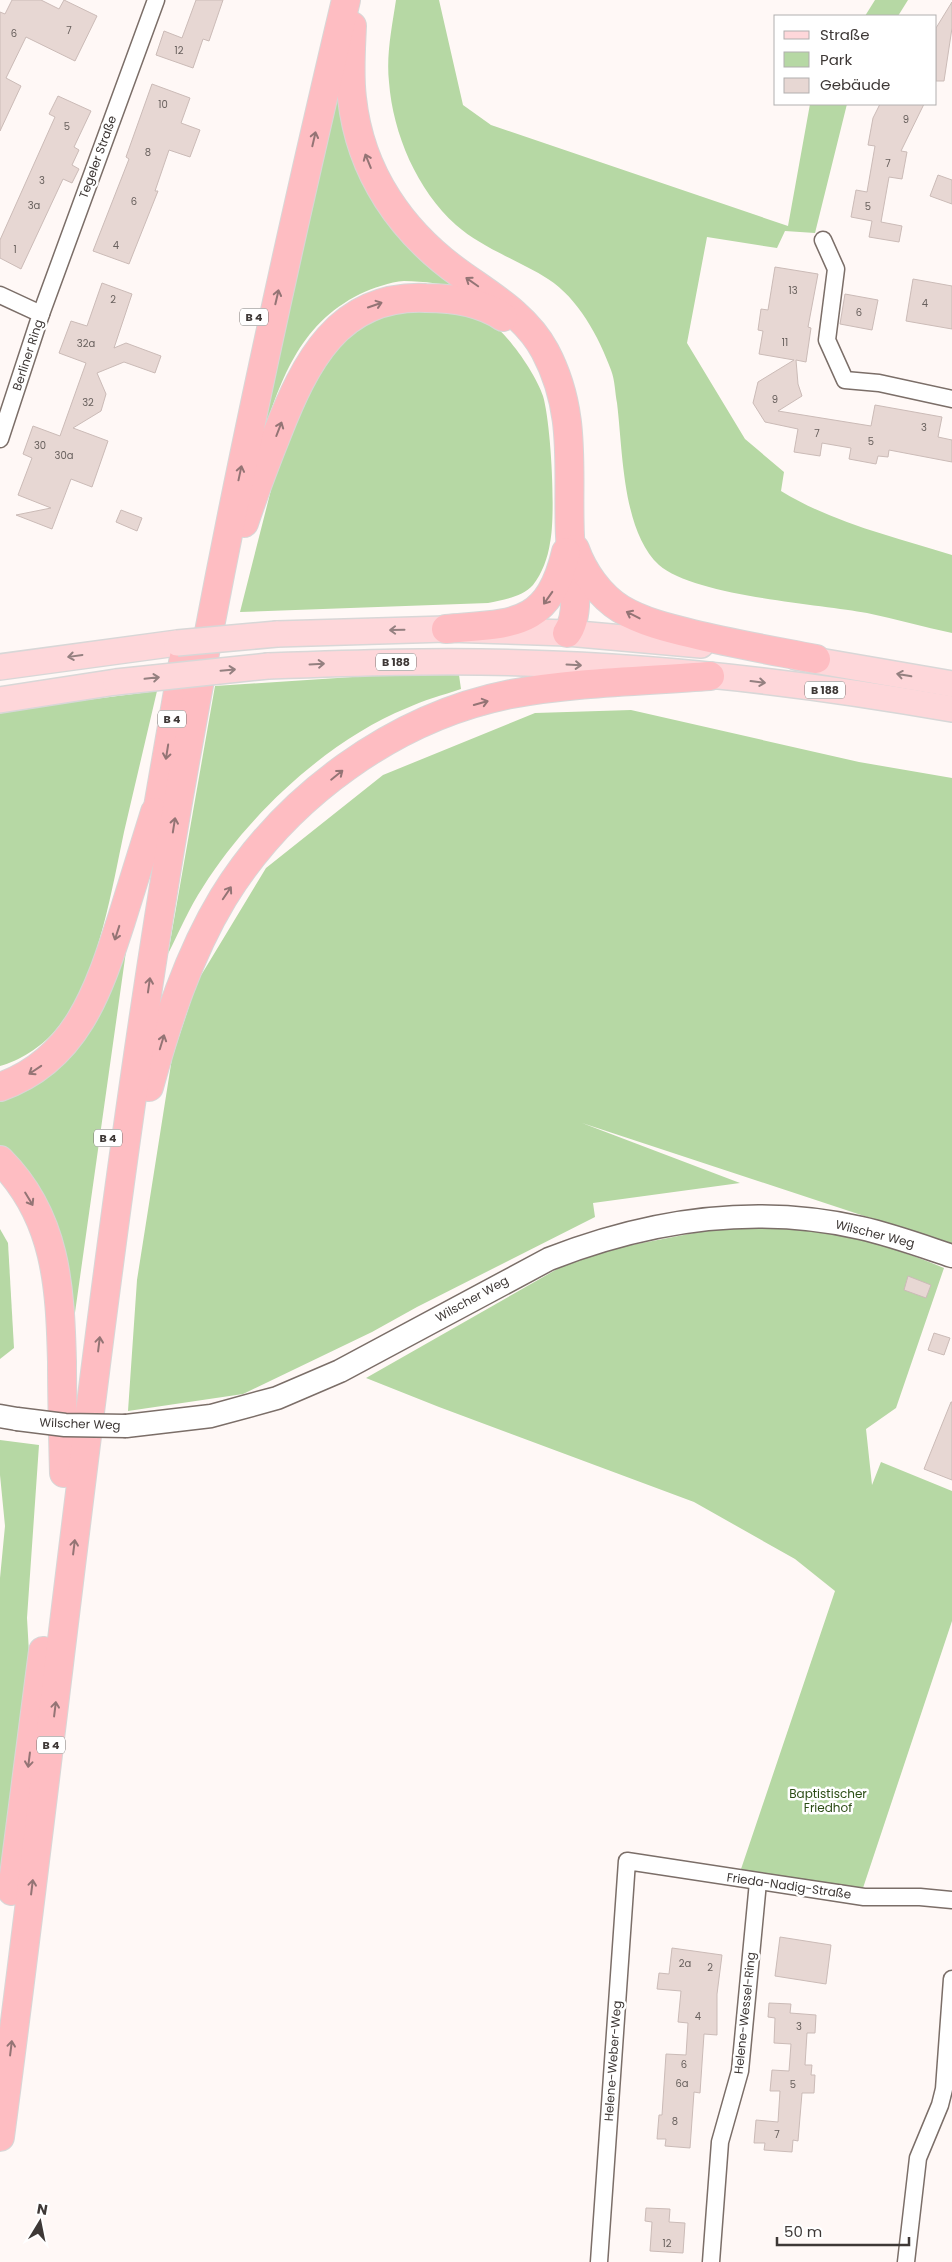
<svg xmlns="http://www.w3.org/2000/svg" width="952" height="2262" font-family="Poppins,sans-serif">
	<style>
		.green { fill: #b6d8a4 }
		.building { fill: #e7d7d3; stroke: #cbbbb7 }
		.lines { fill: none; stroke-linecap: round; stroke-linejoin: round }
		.street-casing { stroke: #7b6e68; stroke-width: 19 }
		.secondary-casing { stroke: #7b6e68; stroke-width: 25 }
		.primary-casing { stroke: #d8d7d7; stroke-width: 28 }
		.highway-casing { stroke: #d8d7d7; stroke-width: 30 }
		.street { stroke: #fff; stroke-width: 16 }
		.secondary { stroke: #fff; stroke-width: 22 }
		.primary { stroke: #fed7da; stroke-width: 25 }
		.highway { stroke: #febdc2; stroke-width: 28 }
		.secondary-bridge-casing { stroke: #7b6e68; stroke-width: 25; stroke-linecap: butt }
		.primary-bridge-casing { stroke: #d8d7d7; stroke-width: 28; stroke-linecap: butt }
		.secondary-bridge { stroke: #fff; stroke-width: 22 }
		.primary-bridge { stroke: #fed7da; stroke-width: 25 }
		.oneway { stroke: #947475 }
		.oneway2 { stroke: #948080 }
		.labels { text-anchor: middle; stroke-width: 5; stroke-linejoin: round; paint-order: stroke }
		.number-label { font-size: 10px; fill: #68605d }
		.shield { fill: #fff; stroke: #787472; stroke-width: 1 }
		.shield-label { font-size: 11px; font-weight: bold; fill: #3e3836 }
		.street-label { font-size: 12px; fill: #3e3836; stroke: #fff }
		.park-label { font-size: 12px; fill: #2c4d16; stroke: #fff }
	</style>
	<rect width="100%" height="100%" fill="#fff8f6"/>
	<g class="green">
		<path d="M396 0H439L463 105 491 125 788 226 810 104H847L815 233 785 231 777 248 707 237 687 343 745 439 784 472 781 491C833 523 895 537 952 555V633C924 627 895 619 867 613 818 604 694 596 659 565 622 531 623 451 617 403 615 393 615 380 611 370 599 337 578 298 548 279 518 260 482 248 456 225 417 190 393 134 389 82 386 55 392 27 396 0Z"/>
		<path d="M875 0H908L898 16H865Z"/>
		<path d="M340 75 347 126 465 287C445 285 424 281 404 281 390 282 373 288 360 294 298 325 280 382 260 444Z"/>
		<path d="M405 306C439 309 471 308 499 330 514 343 537 377 543 396 551 423 556 515 550 543 548 557 542 574 533 585 522 597 503 600 488 603L240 612 273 482 307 386 355 324Z"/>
		<path d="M398 674 459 675 461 689C443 695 424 700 407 708 328 740 248 815 203 887 189 908 179 932 168 954L215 686Z"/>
		<path d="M157 691C146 738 135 785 124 832 111 893 97 984 54 1032 41 1047 19 1061 0 1066V711Z"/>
		<path d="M631 710 859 762 952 778V1245L582 1123 740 1183 593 1203 595 1217 417 1307 372 1332 243 1394 128 1411 137 1280 172 1058 197 982 266 868 383 775 535 713Z"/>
		<path d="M132 909 70 1348V1300L0 1149V1096L29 1085Z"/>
		<path d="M725 1227C757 1228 790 1228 822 1232 865 1238 905 1252 944 1268L896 1408 866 1429 872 1485 881 1462 952 1491V1621L862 1891 739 1875 835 1591 795 1559 694 1502 439 1407 366 1378 559 1268 611 1249Z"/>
		<path d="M0 1229 8 1243 14 1348 0 1359Z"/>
		<path d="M0 1440 39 1445 27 1618 30 1670 12 1823 0 1899V1578L5 1526 0 1475Z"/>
	</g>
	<g class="building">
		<path d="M12 0H41L59 9 64 0 97 16 75 61 26 37 6 78 21 86 0 131V12L5 14Z"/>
		<path d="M196 0H223L209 41 203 39 193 68 156 55 164 31 182 38Z"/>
		<path d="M952 2V28L944 81H936V28Z"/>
		<path d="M152 84 190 98 181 123 200 130 190 157 169 150 155 191H158L129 264 93 251 129 159 126 157Z"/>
		<path d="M58 96 91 111 74 147 79 150 72 165 79 169 72 183 63 179 21 269 0 258V240L55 117 49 114Z"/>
		<path d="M880 104H924L901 151 907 152 902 179 889 177 881 222 902 226 899 242 869 237 872 221 851 217 856 190 867 192 875 146 868 145 873 118Z"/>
		<path d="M938 175 952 180V204L930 196Z"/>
		<path d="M775 267 818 274 808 327 811 328 806 362 796 360 798 384 802 396 778 411 871 426 875 405 942 417 938 437 952 440V462L889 450 888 457 878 456 876 464 849 459 851 448 822 443 820 456 794 452 798 429 765 422 753 403 758 382 794 360 759 354 763 331 758 330 761 309 768 310Z"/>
		<path d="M913 279 952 286V329L906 321Z"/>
		<path d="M102 283 132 294 114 348 126 343 161 356 155 373 124 362 97 373 106 394 101 411 73 428 108 441 92 487 71 479 52 529 16 515 51 508 18 495 32 458 23 454 33 426 60 436 86 363 59 353 71 321 87 326Z"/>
		<path d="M845 294 878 300 872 330 840 324Z"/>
		<path d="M121 510 142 518 137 531 116 522Z"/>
		<path d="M908 1276 931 1285 926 1298 904 1290Z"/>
		<path d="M934 1333 950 1338 944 1355 928 1350Z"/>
		<path d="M951 1402H952V1480L924 1469Z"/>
		<path d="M780 1937 831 1945 826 1984 775 1976Z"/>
		<path d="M672 1948 722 1955 717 1994V2035L704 2034 700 2093 694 2092 690 2148 665 2146 666 2139H657L659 2115H662L666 2054 686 2055 688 2023 678 2022 681 1991 657 1989 659 1973 669 1974Z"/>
		<path d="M769 2003 791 2004 790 2013 816 2015 815 2033H807L805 2065H812L811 2075H815L814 2093H802L798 2141 793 2140 792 2152 764 2150 765 2143H754L756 2120 778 2122 780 2091H770L772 2070 789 2071 791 2044 774 2043 775 2018 768 2017Z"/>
		<path d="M646 2208 670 2209 669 2222 685 2223 683 2253 650 2251 652 2222 645 2221Z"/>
	</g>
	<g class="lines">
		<defs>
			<g id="street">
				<path d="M823 240 836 269 827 340 845 380 879 383 952 399"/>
				<path d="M0 295 41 314 0 439"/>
				<path d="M41 314 156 0"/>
				<path d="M599 2262 627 1861 864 1897H920L952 1900"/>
				<path d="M711 2262 720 2142 740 2071 758 1882"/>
				<path d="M906 2262 918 2158 940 2105 944 2089 952 1979"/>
			</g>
			<g id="secondary">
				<path d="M0 1416 17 1419"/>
				<path d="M126 1426 211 1416 277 1398 340 1371 549 1259C649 1220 756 1204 861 1228 892 1235 922 1246 952 1256"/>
			</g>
			<g id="primary">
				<path d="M277 634 446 629 567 633 701 645"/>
				<path d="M796 657 952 684"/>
				<path d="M268 666C353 663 439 660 524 663 667 667 811 684 952 709"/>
				<path d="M0 667 177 643"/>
				<path d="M0 700 116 682"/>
			</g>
			<g id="highway">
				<path d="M352 26C351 50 349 74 352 98 360 173 402 233 462 275 493 297 527 317 545 351 578 413 567 470 570 536 571 562 583 612 567 633"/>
				<path d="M244 523C254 493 265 464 277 434 305 363 338 294 426 298 452 298 481 302 503 317"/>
				<path d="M575 549C583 572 600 596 621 609 643 622 668 628 693 634 734 644 775 651 816 659"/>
				<path d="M446 629C513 623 548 628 566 552"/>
				<path d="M154 830 185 651"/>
				<path d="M0 1087C77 1060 99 989 122 918 133 883 144 847 155 812"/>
				<path d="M149 1087C167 1022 188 956 223 898 285 797 394 717 511 694 576 682 644 681 710 676"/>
				<path d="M0 1160C57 1217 60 1287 62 1362 62 1399 63 1436 64 1473"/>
				<path d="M12 1891 43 1651"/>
				<path d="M0 2137C54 1731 95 1322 159 917 208 608 274 304 346 0"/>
			</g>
		</defs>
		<use href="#street" class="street-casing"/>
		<use href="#secondary" class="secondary-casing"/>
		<use href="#primary" class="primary-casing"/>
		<use href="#highway" class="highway-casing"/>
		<use href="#street" class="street"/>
		<use href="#secondary" class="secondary"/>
		<use href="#primary" class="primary"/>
		<use href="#highway" class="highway"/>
		<defs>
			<path id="secondary-bridge" d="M17 1419 65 1425 126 1426"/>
			<g id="primary-bridge">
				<path d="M177 643 277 634"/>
				<path d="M116 682 268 666"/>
			</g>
		</defs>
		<use href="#secondary-bridge" class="secondary-bridge-casing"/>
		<use href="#primary-bridge" class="primary-bridge-casing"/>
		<use href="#secondary-bridge" class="secondary-bridge"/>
		<use href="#primary-bridge" class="primary-bridge"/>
	</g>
	<defs><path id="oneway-shaft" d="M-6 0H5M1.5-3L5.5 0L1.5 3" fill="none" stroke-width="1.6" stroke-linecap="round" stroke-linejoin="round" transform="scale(1.25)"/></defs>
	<g class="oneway">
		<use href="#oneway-shaft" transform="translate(314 139) rotate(-77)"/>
		<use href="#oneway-shaft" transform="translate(368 161) rotate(-112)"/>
		<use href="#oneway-shaft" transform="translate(472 282) rotate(-145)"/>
		<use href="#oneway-shaft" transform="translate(277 297) rotate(-77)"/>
		<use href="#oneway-shaft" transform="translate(375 305) rotate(-19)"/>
		<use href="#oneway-shaft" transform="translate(279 429) rotate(-69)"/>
		<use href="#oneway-shaft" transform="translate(240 473) rotate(-78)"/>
		<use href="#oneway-shaft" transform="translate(548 598) rotate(125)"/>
		<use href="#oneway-shaft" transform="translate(633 615) rotate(-153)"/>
		<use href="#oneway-shaft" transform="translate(481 703) rotate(-16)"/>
		<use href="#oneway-shaft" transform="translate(167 752) rotate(99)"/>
		<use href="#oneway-shaft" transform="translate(337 775) rotate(-39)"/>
		<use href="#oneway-shaft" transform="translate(174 825) rotate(-81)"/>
		<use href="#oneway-shaft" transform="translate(227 893) rotate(-56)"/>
		<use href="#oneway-shaft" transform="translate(117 933) rotate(108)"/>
		<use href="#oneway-shaft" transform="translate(149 985) rotate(-82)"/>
		<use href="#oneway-shaft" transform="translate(162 1042) rotate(-73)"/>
		<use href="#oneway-shaft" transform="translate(35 1070) rotate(146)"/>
		<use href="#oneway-shaft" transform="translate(29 1199) rotate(59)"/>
		<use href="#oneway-shaft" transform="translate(99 1344) rotate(-83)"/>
		<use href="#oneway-shaft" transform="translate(74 1547) rotate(-83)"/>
		<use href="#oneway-shaft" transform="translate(55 1709) rotate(-83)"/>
		<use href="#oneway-shaft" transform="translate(29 1760) rotate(97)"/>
		<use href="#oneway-shaft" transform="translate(32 1887) rotate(-83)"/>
		<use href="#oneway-shaft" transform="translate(11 2048) rotate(-83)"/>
	</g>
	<g class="oneway2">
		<use href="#oneway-shaft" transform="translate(397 630) rotate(179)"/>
		<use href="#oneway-shaft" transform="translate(75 656) rotate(172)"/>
		<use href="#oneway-shaft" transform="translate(317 664) rotate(-3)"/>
		<use href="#oneway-shaft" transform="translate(574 665) rotate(3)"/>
		<use href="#oneway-shaft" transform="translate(228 670) rotate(-5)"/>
		<use href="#oneway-shaft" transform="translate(904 675) rotate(-170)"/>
		<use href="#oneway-shaft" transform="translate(152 678) rotate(-6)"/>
		<use href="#oneway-shaft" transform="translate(758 682) rotate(7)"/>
	</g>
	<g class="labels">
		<g class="number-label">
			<text x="69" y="34">7</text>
			<text x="14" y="37">6</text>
			<text x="179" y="54">12</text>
			<text x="163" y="108">10</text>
			<text x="906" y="123">9</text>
			<text x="67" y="130">5</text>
			<text x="148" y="156">8</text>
			<text x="888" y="167">7</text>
			<text x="42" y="184">3</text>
			<text x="134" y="205">6</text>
			<text x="34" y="209">3a</text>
			<text x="868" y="210">5</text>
			<text x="116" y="249">4</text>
			<text x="15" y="253">1</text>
			<text x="793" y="294">13</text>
			<text x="113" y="303">2</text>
			<text x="925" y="307">4</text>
			<text x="859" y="316">6</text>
			<text x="785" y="346">11</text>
			<text x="86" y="347">32a</text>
			<text x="775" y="403">9</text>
			<text x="88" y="406">32</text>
			<text x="924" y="431">3</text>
			<text x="817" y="437">7</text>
			<text x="871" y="445">5</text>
			<text x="40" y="449">30</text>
			<text x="64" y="459">30a</text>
			<text x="685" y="1967">2a</text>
			<text x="710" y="1971">2</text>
			<text x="698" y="2020">4</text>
			<text x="799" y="2030">3</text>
			<text x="684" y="2068">6</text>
			<text x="682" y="2087">6a</text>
			<text x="793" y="2088">5</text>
			<text x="675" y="2125">8</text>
			<text x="777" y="2138">7</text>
			<text x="667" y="2247">12</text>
		</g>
		<g class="shield">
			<rect x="240" y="308.5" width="28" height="17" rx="4"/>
			<rect x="376" y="653.5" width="40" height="17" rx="4"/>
			<rect x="805" y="681.5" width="40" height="17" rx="4"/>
			<rect x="158" y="710.5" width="28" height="17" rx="4"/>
			<rect x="94" y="1129.5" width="28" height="17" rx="4"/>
			<rect x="37" y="1736.5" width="28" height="17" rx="4"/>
		</g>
		<g class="shield-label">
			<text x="254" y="321">B 4</text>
			<text x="396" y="666">B 188</text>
			<text x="825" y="694">B 188</text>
			<text x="172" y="723">B 4</text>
			<text x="108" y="1142">B 4</text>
			<text x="51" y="1749">B 4</text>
		</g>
		<g class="street-label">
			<text transform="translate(98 157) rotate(-70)" y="4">Tegeler Straße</text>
			<text transform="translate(28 355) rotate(-72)" y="4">Berliner Ring</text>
			<text transform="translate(875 1234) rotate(14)" y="4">Wilscher Weg</text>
			<text transform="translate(472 1299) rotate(-29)" y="4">Wilscher Weg</text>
			<text transform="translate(80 1424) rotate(2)" y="4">Wilscher Weg</text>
			<text transform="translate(789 1886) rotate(8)" y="4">Frieda-Nadig-Straße</text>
			<text transform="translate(745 2013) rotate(-84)" y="4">Helene-Wessel-Ring</text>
			<text transform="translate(613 2061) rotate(-86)" y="4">Helene-Weber-Weg</text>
		</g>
		<g class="park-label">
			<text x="828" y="1798">Baptistischer<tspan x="828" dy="14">Friedhof</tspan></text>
		</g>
	</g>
	<rect x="774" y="15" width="162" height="90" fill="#ffffff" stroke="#b2afaf"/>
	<rect x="784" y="31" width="25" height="8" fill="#fed7da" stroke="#b2afaf"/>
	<text x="820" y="40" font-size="15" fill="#3e3836">Straße</text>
	<rect x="784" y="52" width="25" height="15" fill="#b6d8a4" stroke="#b2afaf"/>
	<text x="820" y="65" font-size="15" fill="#3e3836">Park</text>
	<rect x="784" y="78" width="25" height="15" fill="#e7d7d3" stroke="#b2afaf"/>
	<text x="820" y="90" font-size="15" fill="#3e3836">Gebäude</text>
	<g transform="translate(40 2222) rotate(10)" stroke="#ffffff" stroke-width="4" paint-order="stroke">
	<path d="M0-4L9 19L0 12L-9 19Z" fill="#3e3836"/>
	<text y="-8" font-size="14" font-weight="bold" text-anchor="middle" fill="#3e3836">N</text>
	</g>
	<path d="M777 2237v8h132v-8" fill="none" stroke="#3e3836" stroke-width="2.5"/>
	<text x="784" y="2237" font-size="15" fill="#3e3836" stroke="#ffffff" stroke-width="4" paint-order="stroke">50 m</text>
</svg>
